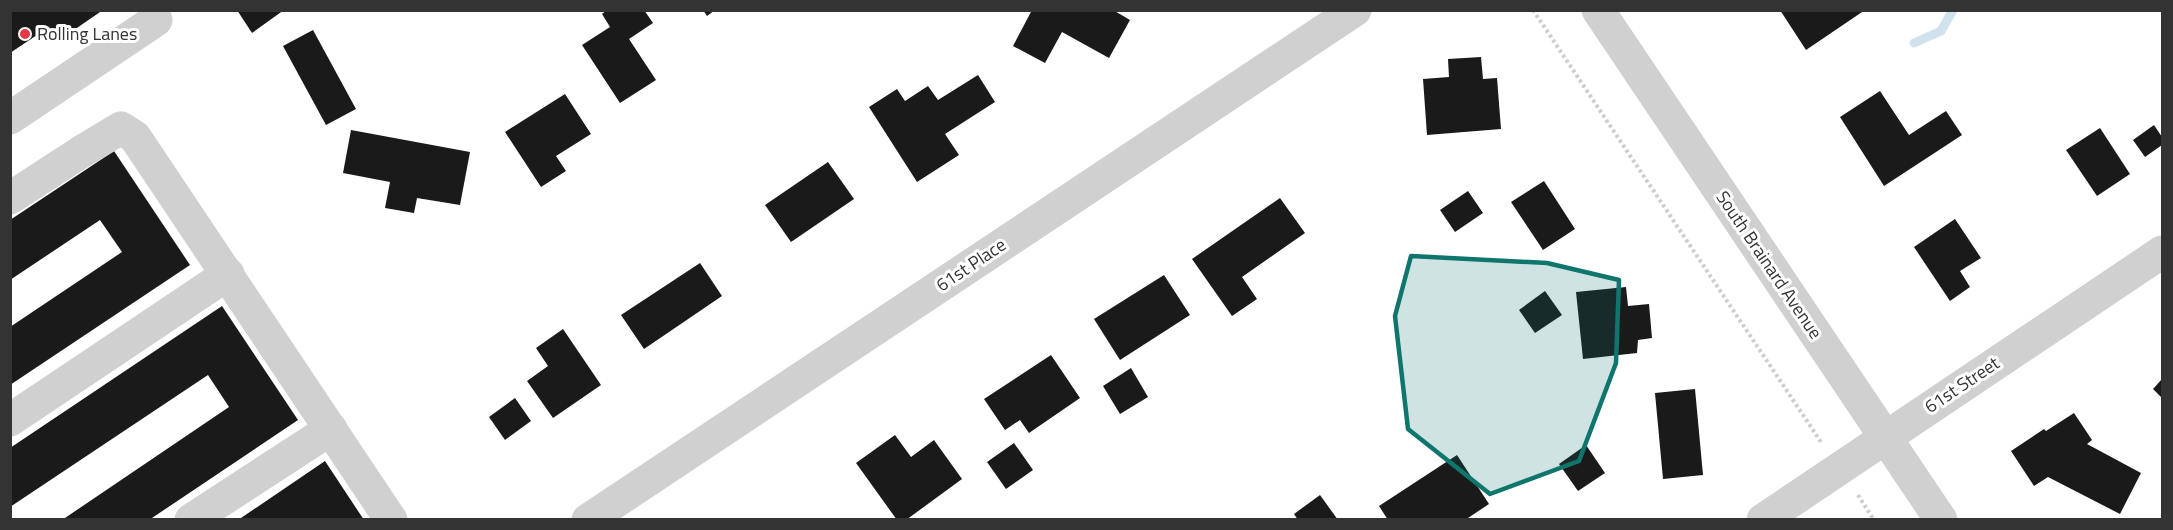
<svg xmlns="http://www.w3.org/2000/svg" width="2173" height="530" font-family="'Titillium Web',sans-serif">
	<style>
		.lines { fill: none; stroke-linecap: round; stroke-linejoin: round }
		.stream { stroke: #cfe2ee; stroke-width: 9 }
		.building { fill: #1a1a1a }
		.path { stroke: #cdcdcd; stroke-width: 4; stroke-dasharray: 3 3; stroke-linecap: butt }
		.minor { stroke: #d0d0d0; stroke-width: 33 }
		.marked { fill: #0f766e; fill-opacity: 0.2; stroke: #0f766e; stroke-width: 4.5; stroke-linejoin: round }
		.poi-dot { fill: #e63946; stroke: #fff; stroke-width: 2 }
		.labels { text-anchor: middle; stroke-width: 6; stroke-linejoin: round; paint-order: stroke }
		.poi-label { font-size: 18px; fill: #333; stroke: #fff; text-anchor: start }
		.street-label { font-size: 18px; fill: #333; stroke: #fff }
	</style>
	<rect width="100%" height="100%" fill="#fff"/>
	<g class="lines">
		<path class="stream" d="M1914 43 1941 31 1953 10"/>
	</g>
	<g class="building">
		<path d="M10 10H103L58 41 49 27 10 53Z"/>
		<path d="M237 10H284L252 33Z"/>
		<path d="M607 10H644L653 23 629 39 656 80 620 103 582 45 610 27 602 14Z"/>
		<path d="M703 10H715L707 16Z"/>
		<path d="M1032 10H1113L1130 20 1109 58 1062 32 1045 63 1013 46Z"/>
		<path d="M1780 10H1865L1806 50Z"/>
		<path d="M313 30 356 109 326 125 283 46Z"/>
		<path d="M1481 57 1483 79 1497 78 1501 129 1427 135 1423 79 1449 77 1448 59Z"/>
		<path d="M978 75 995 102 945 134 959 155 917 182 869 107 897 89 905 101 928 86 938 100Z"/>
		<path d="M1880 91 1909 135 1946 111 1962 135 1884 186 1840 117Z"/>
		<path d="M565 94 591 134 556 156 566 171 541 187 505 132Z"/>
		<path d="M2154 125 2162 137V145L2145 157 2133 140Z"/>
		<path d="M2100 128 2130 174 2097 196 2066 150Z"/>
		<path d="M351 130 470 152 460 205 417 198 414 213 385 208 390 182 343 173Z"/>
		<path d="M114 151 190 265 10 385V327L122 252 100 220 10 280V220Z"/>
		<path d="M828 162 854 199 791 242 765 205Z"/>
		<path d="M1544 181 1575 229 1543 250 1511 202Z"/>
		<path d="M1468 191 1483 213 1455 232 1440 210Z"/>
		<path d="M1280 198 1305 233 1242 277 1257 299 1232 316 1192 259Z"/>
		<path d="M1955 219 1981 258 1960 271 1970 287 1950 301 1914 247Z"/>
		<path d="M700 263 722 296 644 349 621 315Z"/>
		<path d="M1164 275 1190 315 1120 360 1094 319Z"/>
		<path d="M1626 287 1628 306 1649 304 1652 338 1638 340 1637 353 1583 359 1576 292Z"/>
		<path d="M1545 291 1562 315 1535 333 1519 310Z"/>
		<path d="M222 306 298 420 149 520H62L229 407 208 375 10 507V448Z"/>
		<path d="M563 329 601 385 553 418 527 381 548 366 536 348Z"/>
		<path d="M1051 355 1080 398 1029 433 1020 420 1005 430 984 399Z"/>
		<path d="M1131 368 1148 397 1120 414 1103 386Z"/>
		<path d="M2162 379V398L2153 389Z"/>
		<path d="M1695 389 1703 475 1663 479 1655 393Z"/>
		<path d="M515 398 531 421 505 440 489 417Z"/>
		<path d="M2074 413 2092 440 2087 444 2141 473 2120 514 2048 477 2034 486 2011 451 2044 429 2046 431Z"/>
		<path d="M895 435 911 457 934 440 962 479 906 520H897L856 463Z"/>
		<path d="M1014 443 1033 470 1006 489 987 462Z"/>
		<path d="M1586 445 1605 473 1578 491 1559 464Z"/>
		<path d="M1457 455 1489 504 1465 520H1388L1379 506Z"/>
		<path d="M325 461 364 520H238Z"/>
		<path d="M1320 495 1338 520H1298L1294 514Z"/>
	</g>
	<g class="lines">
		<g class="path">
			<path d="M1533 10 1821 442"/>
			<path d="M1858 495 1874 520"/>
		</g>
		<g class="minor">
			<path d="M1598 10 1941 520"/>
			<path d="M10 118 156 20"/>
			<path d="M10 198 81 152 121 128 135 137 391 520"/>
			<path d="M10 420 228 274"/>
			<path d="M191 520 331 429"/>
			<path d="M588 520 1355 10"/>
			<path d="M1763 520 2162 252"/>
		</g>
	</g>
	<path class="marked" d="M1411 256 1547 263 1619 280 1616 363 1579 461 1490 494 1408 429 1395 316Z"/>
	<circle class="poi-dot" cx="25" cy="34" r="6"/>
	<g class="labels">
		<g class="poi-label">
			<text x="37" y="40">Rolling Lanes</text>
		</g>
		<g class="street-label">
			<text transform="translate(971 265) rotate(-34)" y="6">61st Place</text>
			<text transform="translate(1769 265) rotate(56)" y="6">South Brainard Avenue</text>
			<text transform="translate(1962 385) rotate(-34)" y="6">61st Street</text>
		</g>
	</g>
	<rect width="2173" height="530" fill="none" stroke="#333333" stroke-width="24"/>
</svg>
